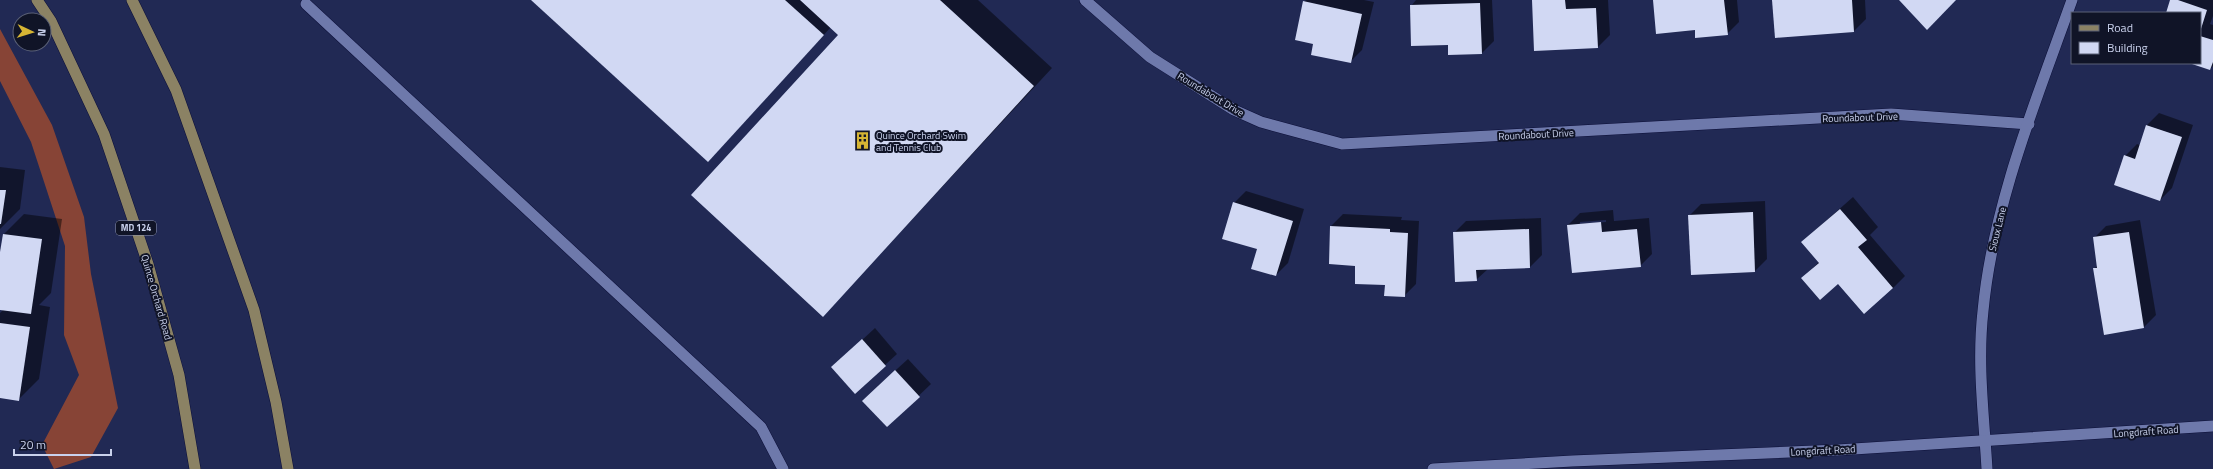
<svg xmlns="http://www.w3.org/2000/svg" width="2213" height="469" font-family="'Titillium Web',sans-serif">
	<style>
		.forest { fill: #874436 }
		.shadow { fill: #0007; fill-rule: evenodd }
		.building { fill: #d1d8f3 }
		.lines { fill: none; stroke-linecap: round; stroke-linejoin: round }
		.service-casing { stroke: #0c0f38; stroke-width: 12 }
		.minor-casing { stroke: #0c0f38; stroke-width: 12 }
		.tertiary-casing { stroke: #0c0f38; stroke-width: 12 }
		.primary-casing { stroke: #0c0f38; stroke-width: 12 }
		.service { stroke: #6e79ab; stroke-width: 11 }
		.minor { stroke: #6e79ab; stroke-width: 11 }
		.tertiary { stroke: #6e79ab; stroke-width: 11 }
		.primary { stroke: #8b8264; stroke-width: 11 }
		.labels { text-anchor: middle; stroke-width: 4; stroke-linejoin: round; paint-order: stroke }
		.shield { fill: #101427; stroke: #9298b1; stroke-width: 1 }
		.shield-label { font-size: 9px; font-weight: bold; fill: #c9d1ec }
		.street-label { font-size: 10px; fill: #c9d1ec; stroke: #101427 }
		.poi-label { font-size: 10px; fill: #c9d1ec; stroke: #101427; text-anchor: start }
	</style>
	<rect width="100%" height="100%" fill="#212954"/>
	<path class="forest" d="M0 29 52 125 84 217 91 274 118 408 91 457 54 469 42 445 79 375 64 335 65 246 31 142 0 81Z"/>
	<g class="shadow">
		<path d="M532 0H978L1052 68 823 316 839 35 831 27 708 161Z"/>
		<path d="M1306 0H1364L1374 2 1362 50 1350 62 1315 43 1304 2Z"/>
		<path d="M1416 0H1492L1494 41 1482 53 1411 6Z"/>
		<path d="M1533 0H1608L1610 35 1598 47Z"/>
		<path d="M1654 0H1737L1739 22 1727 34 1696 29Z"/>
		<path d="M1773 0H1865L1866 19 1854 31Z"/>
		<path d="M2171 0H2213V16L2210 24 2213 25V66L2210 69 2192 63H2200V13H2167Z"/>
		<path d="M2159 113 2193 125 2172 188 2160 200 2125 156 2137 144 2140 145 2147 125Z"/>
		<path d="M0 167 25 170 20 209 0 229Z"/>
		<path d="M1246 191 1304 209 1288 263 1276 275 1258 248 1234 203Z"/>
		<path d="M1853 197 1878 227 1870 235 1905 276 1893 288 1803 278 1819 262 1802 242Z"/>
		<path d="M1765 201 1767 259 1755 271 1689 216 1701 204Z"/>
		<path d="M1613 210 1614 221 1649 218 1652 254 1640 266 1568 225 1580 213ZM1606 220V222L1580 224V222Z"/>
		<path d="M24 214 62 219 51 293 39 305 50 307 39 379 18 400 0 397V313L4 309H0V259L4 234Z"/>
		<path d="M1343 214 1402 217 1401 220 1419 221 1416 284 1404 296 1356 265 1331 226Z"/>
		<path d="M1541 218 1542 255 1530 267 1488 269 1476 280 1454 233 1466 221Z"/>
		<path d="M2140 220 2156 315 2144 327 2094 269 2098 265 2094 238 2106 226Z"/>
		<path d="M875 328 897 354 885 365 833 367Z"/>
		<path d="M908 359 931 384 887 426 875 389Z"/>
	</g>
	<g class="building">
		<path d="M531 0H785L824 35 708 162Z"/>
		<path d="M800 0H940L1034 86 823 317 691 195 838 35Z"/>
		<path d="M1532 0H1565L1566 9 1596 8 1598 48 1534 51Z"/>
		<path d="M1653 0H1724L1728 35 1695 38V30L1656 34Z"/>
		<path d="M1772 0H1852L1854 32 1775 38Z"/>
		<path d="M1899 0H1956L1927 30Z"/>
		<path d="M2170 0H2178L2207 10 2200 32V13H2166Z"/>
		<path d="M1303 1 1362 14 1351 63 1311 55 1313 44 1295 40Z"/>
		<path d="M1480 3 1482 54 1448 55V45L1411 46 1410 5Z"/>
		<path d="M2200 36 2213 40V62L2210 70 2189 63H2200Z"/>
		<path d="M2146 125 2182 137 2160 201 2114 185 2124 155 2135 159Z"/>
		<path d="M0 190H6L1 224H0Z"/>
		<path d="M1233 202 1293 221 1276 276 1251 269 1257 249 1222 239Z"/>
		<path d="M1840 209 1867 240 1858 247 1893 288 1864 314 1838 284 1820 300 1801 278 1819 263 1801 242Z"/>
		<path d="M1753 212 1755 272 1691 275 1688 215Z"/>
		<path d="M1601 222 1602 232 1637 229 1641 267 1572 273 1567 225Z"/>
		<path d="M1330 226 1390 229V232L1408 233 1405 297 1384 296 1385 285 1355 284V266L1329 264Z"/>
		<path d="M1529 229 1530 268 1476 270 1477 281 1455 282 1453 232Z"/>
		<path d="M2129 232 2144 328 2104 335 2093 268H2097L2093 237Z"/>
		<path d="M3 234 42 239 31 314 0 310V252Z"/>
		<path d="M0 323 30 327 19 401 0 398Z"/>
		<path d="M862 339 886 366 855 394 831 367Z"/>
		<path d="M895 370 920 397 887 427 862 401Z"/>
	</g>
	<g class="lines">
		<defs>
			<path id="service" d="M306 4 761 427 783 469"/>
			<g id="minor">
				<path d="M1085 0 1150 57 1234 110 1261 122 1342 144 1891 114 2029 124"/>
				<path d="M1987 469C1984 417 1977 364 1983 311 1993 204 2036 101 2072 0"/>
			</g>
			<path id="tertiary" d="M1433 469 1572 461 1838 450 2213 426"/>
			<g id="primary">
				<path d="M37 0 51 21 104 134 148 264 179 375 195 469"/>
				<path d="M132 0 176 90 254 310 276 402 288 469"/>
			</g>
		</defs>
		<use href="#service" class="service-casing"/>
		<use href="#minor" class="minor-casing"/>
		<use href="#tertiary" class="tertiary-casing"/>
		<use href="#primary" class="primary-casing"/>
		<use href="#service" class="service"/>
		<use href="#minor" class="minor"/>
		<use href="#tertiary" class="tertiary"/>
		<use href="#primary" class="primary"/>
	</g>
	<defs>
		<symbol id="building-bare" viewBox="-9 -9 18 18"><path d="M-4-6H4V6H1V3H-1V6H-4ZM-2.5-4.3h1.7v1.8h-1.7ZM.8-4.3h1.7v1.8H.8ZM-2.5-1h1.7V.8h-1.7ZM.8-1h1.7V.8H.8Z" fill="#d6b534" stroke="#101427" stroke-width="2.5" paint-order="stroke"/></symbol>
	</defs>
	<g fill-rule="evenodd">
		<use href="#building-bare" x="850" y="128" width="25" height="25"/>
	</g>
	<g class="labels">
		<rect class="shield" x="116" y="221" width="40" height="14" rx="3"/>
		<g class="shield-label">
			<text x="136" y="231">MD 124</text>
		</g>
		<g class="street-label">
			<text transform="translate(1211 94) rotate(31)" y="4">Roundabout Drive</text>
			<text transform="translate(1860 117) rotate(-2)" y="4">Roundabout Drive</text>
			<text transform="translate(1536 134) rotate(-3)" y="4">Roundabout Drive</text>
			<text transform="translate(1997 229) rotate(-76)" y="4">Sioux Lane</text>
			<text transform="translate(157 297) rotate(74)" y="4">Quince Orchard Road</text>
			<text transform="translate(2146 431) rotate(-4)" y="4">Longdraft Road</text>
			<text transform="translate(1823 450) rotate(-3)" y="4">Longdraft Road</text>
		</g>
		<g class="poi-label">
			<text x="876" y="139">Quince Orchard Swim<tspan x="876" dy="12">and Tennis Club</tspan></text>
		</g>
	</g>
	<rect x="2071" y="12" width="130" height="52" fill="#101427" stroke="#5a6076"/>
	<rect x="2079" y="25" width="20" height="6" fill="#8b8264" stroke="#5a6076"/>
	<text x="2107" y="32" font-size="12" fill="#c9d1ec">Road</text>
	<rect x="2079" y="42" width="20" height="12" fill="#d1d8f3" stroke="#5a6076"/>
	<text x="2107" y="52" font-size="12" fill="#c9d1ec">Building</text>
	<g transform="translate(32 32) rotate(94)"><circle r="19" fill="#101427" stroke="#5a6076"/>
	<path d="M0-3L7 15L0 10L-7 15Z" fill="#d6b534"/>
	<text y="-6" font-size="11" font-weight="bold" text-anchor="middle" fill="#c9d1ec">N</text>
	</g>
	<path d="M14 449v6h97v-6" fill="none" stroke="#c9d1ec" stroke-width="2"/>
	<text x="20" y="449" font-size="12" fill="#c9d1ec" stroke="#101427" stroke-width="3" paint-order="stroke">20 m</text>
</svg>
